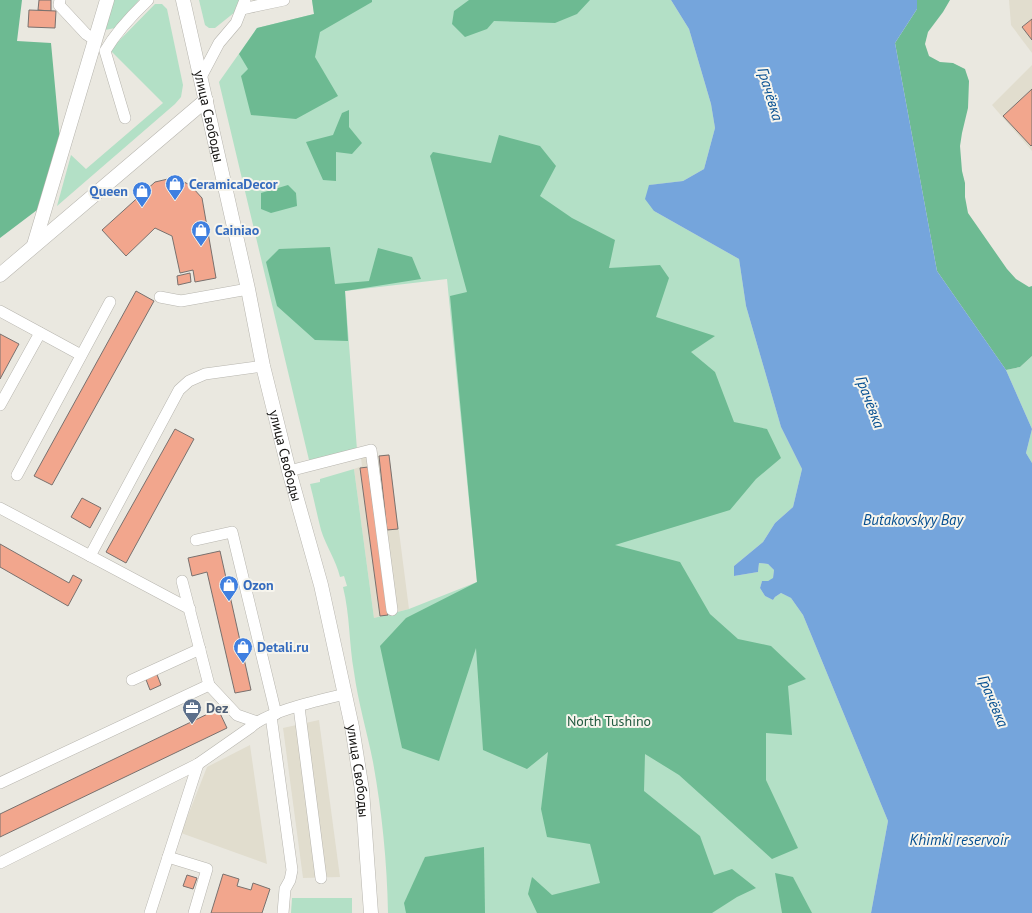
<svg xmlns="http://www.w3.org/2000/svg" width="1032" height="913" font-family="'PT Sans',sans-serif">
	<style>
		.built { fill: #e1ddce }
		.green { fill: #b3e0c6 }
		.forest { fill: #6dba92 }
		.water { fill: #75a5dc }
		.building { fill: #f2a68d; stroke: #79716e }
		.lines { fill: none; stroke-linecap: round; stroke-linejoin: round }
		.minor-casing { stroke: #b7b5ae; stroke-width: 12 }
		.major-casing { stroke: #b7b5ae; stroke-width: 15 }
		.minor { stroke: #fff; stroke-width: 11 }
		.major { stroke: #fff; stroke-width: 14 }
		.labels { text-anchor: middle; stroke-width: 4; stroke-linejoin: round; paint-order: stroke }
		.street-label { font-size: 14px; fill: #141311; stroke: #f7f5ed }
		.shop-label { font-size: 14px; font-weight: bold; fill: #366cbe; stroke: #f7f5ed; text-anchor: start }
		.service-label { font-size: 14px; font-weight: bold; fill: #4e5e75; stroke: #f7f5ed; text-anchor: start }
		.park-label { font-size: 14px; fill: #225b40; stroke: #f7f5ed }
		.water-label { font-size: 15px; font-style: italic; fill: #054f91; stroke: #f7f5ed }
	</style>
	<rect width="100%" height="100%" fill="#eae8e0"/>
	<g class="built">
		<path d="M1009 0H1032V53L1011 25Z"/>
		<path d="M1032 65V151L992 105Z"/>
		<path d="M360 451 374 456 389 454 409 609 374 618 354 469 362 466Z"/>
		<path d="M319 720 340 877 303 878 283 728Z"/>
		<path d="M250 745 267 864 181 833 207 767Z"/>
	</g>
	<g class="green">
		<path d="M114 0H139L115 28 105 30Z"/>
		<path d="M199 0H240L235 12 215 28H209L205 25Z"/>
		<path d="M312 0H671L689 29 711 104 715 128 704 169 683 181 650 185 654 211 739 259 746 306 781 427 802 469 793 507 775 523 763 542 734 566V576L758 572 759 563 768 564 774 570 773 579 768 581H762L760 588 765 596 773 600 775 597 781 593 791 598 803 615 888 821 871 913H388C387 862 382 812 373 762 367 732 358 702 354 672 349 644 350 615 343 587L347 586 344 576 340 577C336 560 326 546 321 530 317 515 314 499 310 484L320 482V479L354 469 374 618 409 609 477 582 447 279 345 291 357 450 309 460 219 82 257 28 314 14Z"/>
		<path d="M155 4H162L167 9 183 85 181 97 175 104 57 206 71 155 86 169 163 103 110 50Z"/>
		<path d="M1032 356V463L1026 453 1032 429 1006 370 1020 367Z"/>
		<path d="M292 898H352V913H291Z"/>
	</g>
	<g class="forest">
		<path d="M0 0H22L17 41 51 43 60 140 41 207 0 238Z"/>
		<path d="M312 0H372V2L320 32 315 57 338 96 296 119 251 115 241 76 248 69 239 54 257 28 314 14Z"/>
		<path d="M469 0H590L577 14 555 23 494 21 487 29 465 37 452 24 454 11Z"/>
		<path d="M917 0H950L943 12 928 32 925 44 929 56 940 62 953 63 965 69 969 81 968 108 962 133 960 146 962 171 965 183V197L968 213 1007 269 1016 279 1029 287 1032 286V356L1020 367 1006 370 937 271 895 43 917 9Z"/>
		<path d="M349 110V127L362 143 352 154 336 152V181L323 180 306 142 333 135 342 113Z"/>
		<path d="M499 135 540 146 556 166 540 196 572 218 615 240 609 268 660 265 669 278 656 317 715 336 691 352 715 372 734 422 767 429 781 458 756 479 730 510 615 545 680 562 710 614 738 639 771 646 806 679 788 686 792 735 766 733V780L798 848 772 859 679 775 645 754 644 791 700 836 714 875 732 869 756 888 737 897 712 913H537L528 894 532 877 552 895 600 883 590 844 547 837 541 809 548 752 527 769 483 750 476 648 439 761 402 748 380 646 406 618 477 582 450 296 467 292 430 156 433 152 491 163Z"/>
		<path d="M288 185 296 193 297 206 271 213 261 209V193Z"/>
		<path d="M330 247 335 284 369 281 378 248 412 257 421 279 345 291 348 341 315 340 277 306 266 262 279 249Z"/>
		<path d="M484 847 485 913H406L404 903 425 857Z"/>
		<path d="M775 873 793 877 812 913H782Z"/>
	</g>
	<path class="water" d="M671 0H917V9L895 43 937 271 1006 370 1032 429 1026 453 1032 463V913H871L888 821 803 615 791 598 781 593 775 597 773 600 765 596 760 588 762 581H768L773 578 774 570 768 564 759 563 758 572 734 576V566L763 542 775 523 793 507 802 469 781 427 746 306 739 259 654 211 645 199 649 185 683 181 704 169 715 128 711 104 689 29Z"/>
	<g class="building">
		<path d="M39 0H51V11L38 10Z"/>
		<path d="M29 10 56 11 55 28 28 27Z"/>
		<path d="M1032 19V40L1022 27Z"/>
		<path d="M1032 89V145L1031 146 1003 116Z"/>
		<path d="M168 179 182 181 188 184 193 188 202 198 216 278 195 282 193 270 180 273 172 236 155 228 126 256 102 230 155 182Z"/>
		<path d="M190 273 191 282 178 285 177 276Z"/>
		<path d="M136 291 154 301 52 485 34 476Z"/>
		<path d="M0 334 19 344 0 379Z"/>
		<path d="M175 429 194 439 126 563 106 552Z"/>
		<path d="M389 455 398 529 387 530 379 456Z"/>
		<path d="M368 467 388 615 380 616 360 468Z"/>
		<path d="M82 498 101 508 90 528 71 517Z"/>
		<path d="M0 544 69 583 73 575 82 580 68 606 0 567Z"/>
		<path d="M220 551 251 690 235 693 207 572 192 576 188 558Z"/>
		<path d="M156 672 161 685 150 690 145 677Z"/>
		<path d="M218 709 227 728 0 837V814Z"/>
		<path d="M223 874 239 879 237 886 251 890 253 883 270 889 262 913H211Z"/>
		<path d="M187 875 197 878 193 889 183 886Z"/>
	</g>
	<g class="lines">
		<defs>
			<g id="minor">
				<path d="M60 0 59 5 86 34 95 40"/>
				<path d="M242 9 284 0"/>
				<path d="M200 79 219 43 236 23 245 0"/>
				<path d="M125 118 105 51C117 31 131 16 148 0"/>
				<path d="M160 297 181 301 248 289"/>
				<path d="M0 311 81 355"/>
				<path d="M0 405 40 333"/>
				<path d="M289 471 371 450 392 610"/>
				<path d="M17 475 110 302"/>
				<path d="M0 508 190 609"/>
				<path d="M196 540 232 532 276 714"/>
				<path d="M90 556 179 390 189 381 205 374 263 366"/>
				<path d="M182 581 209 685 237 715 257 722"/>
				<path d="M132 680 200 649"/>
				<path d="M299 707 321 878"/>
				<path d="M271 716 292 870 290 880 285 889 283 913"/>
				<path d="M0 783 209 685"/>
				<path d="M168 857 207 869 194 913"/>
				<path d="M0 863 198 764 251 727C268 711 321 700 345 694"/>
				<path d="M150 913 198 764"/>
			</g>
			<g id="major">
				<path id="s1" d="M183 0 248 289 263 366 289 471 321 585 352 727 362 790 371 913"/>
				<path d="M34 245 107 0"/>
				<path d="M0 275 206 100"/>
			</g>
		</defs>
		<use href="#minor" class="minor-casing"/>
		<use href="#major" class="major-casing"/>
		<use href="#minor" class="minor"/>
		<use href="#major" class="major"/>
	</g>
	<defs>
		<symbol id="shop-pin" viewBox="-11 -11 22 30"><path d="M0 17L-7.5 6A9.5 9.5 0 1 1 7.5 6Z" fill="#3f7fe0" stroke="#f7f5ed"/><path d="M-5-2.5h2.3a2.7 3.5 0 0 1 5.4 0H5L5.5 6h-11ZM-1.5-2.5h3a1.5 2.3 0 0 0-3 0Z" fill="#fff"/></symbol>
		<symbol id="office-pin" viewBox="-11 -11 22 30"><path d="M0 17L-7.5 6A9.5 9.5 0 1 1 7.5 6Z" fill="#5c6f8a" stroke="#f7f5ed"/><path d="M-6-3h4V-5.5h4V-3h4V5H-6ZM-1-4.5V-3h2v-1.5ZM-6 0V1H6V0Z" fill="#fff"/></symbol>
	</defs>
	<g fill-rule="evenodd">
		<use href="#shop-pin" x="164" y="173" width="22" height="30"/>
		<use href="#shop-pin" x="131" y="180" width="22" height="30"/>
		<use href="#shop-pin" x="190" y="219" width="22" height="30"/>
		<use href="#shop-pin" x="218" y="574" width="22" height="30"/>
		<use href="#shop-pin" x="232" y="636" width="22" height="30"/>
		<use href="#office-pin" x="181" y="697" width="22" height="30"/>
	</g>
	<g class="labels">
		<g class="street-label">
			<text dy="5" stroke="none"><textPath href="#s1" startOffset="119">улица Свободы</textPath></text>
			<text dy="5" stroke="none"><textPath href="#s1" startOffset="467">улица Свободы</textPath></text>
			<text dy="5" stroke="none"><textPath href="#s1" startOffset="791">улица Свободы</textPath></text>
		</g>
		<g class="shop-label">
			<text x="189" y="189">CeramicaDecor</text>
			<text x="128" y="196" text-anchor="end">Queen</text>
			<text x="215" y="235">Cainiao</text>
			<text x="243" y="590">Ozon</text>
			<text x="257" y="652">Detali.ru</text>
		</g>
		<g class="service-label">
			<text x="206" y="713">Dez</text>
		</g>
		<g class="park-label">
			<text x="609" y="726">North Tushino</text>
		</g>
		<g class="water-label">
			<text transform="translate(770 94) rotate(73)" y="5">Грачёвка</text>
			<text transform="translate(870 402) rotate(69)" y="5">Грачёвка</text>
			<text x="913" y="525">Butakovskyy Bay</text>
			<text transform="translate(993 701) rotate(67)" y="5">Грачёвка</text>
			<text x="959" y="845">Khimki reservoir</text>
		</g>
	</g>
</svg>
